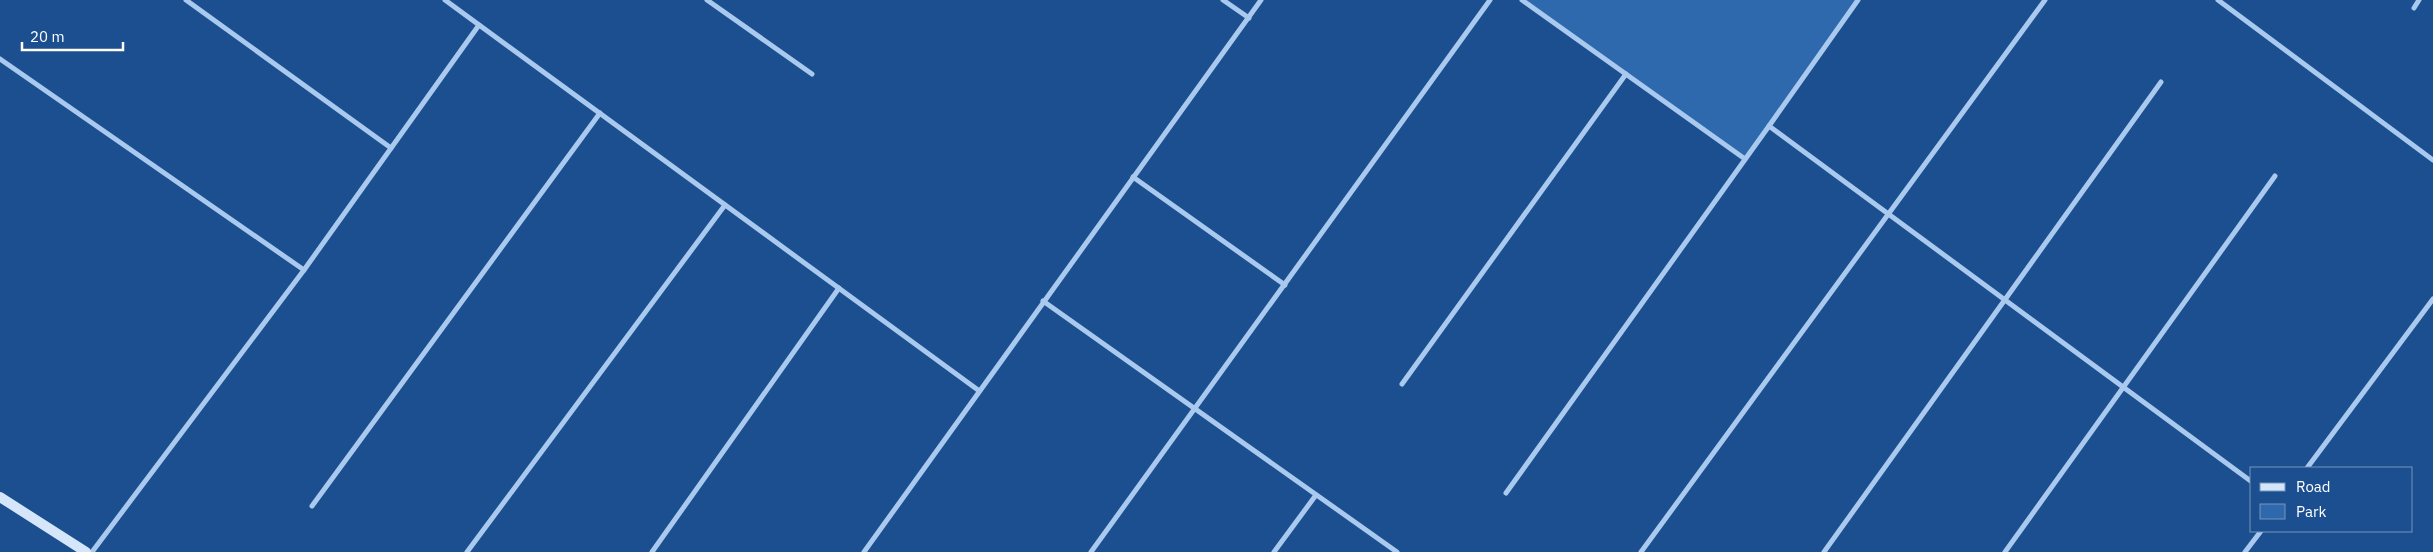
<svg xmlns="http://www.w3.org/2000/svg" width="2433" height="552" font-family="'IBM Plex Sans',sans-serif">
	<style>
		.green { fill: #2e69ad }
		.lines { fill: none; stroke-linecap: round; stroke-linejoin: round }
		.street { stroke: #a9c9ee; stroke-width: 5 }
		.secondary { stroke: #d6e6fa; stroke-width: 10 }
	</style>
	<rect width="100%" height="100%" fill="#1b4f8f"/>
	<path class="green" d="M1522 0H1859L1745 159Z"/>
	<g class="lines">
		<g class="street">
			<path d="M186 0 391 148"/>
			<path d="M445 0 978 390"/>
			<path d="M707 0 812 74"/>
			<path d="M1223 0 1249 18"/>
			<path d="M1522 0 1745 159"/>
			<path d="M1858 0 1769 126 2252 482"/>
			<path d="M2218 0 2433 160"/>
			<path d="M2414 8 2419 0"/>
			<path d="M0 59 304 270"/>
			<path d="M1133 177 1285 285"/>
			<path d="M1043 301 1397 552"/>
			<path d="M1402 384 1626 74"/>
			<path d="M2307 468 2433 299"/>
			<path d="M1506 493 1769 126"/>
			<path d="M312 506 600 113"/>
			<path d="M92 552 304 270 479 25"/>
			<path d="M467 552 725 205"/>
			<path d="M652 552 839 288"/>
			<path d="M864 552 1261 0"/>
			<path d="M1091 552 1490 0"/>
			<path d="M1274 552 1316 495"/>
			<path d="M1641 552 2045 0"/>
			<path d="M1824 552 2161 82"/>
			<path d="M2005 552 2275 176"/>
			<path d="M2245 552 2261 531"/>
		</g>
		<path class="secondary" d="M0 497 86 552"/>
	</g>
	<rect x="2250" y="467" width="162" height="65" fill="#1b4f8f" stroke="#7695bc"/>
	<rect x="2260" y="483" width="25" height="8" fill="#d6e6fa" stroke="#7695bc"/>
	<text x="2296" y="492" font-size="15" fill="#ffffff">Road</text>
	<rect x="2260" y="504" width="25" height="15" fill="#2e69ad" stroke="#7695bc"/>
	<text x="2296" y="517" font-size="15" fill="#ffffff">Park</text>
	<path d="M22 42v8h101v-8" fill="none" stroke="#ffffff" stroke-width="2.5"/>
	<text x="30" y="42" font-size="15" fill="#ffffff" stroke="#1b4f8f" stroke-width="4" paint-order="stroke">20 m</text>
</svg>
